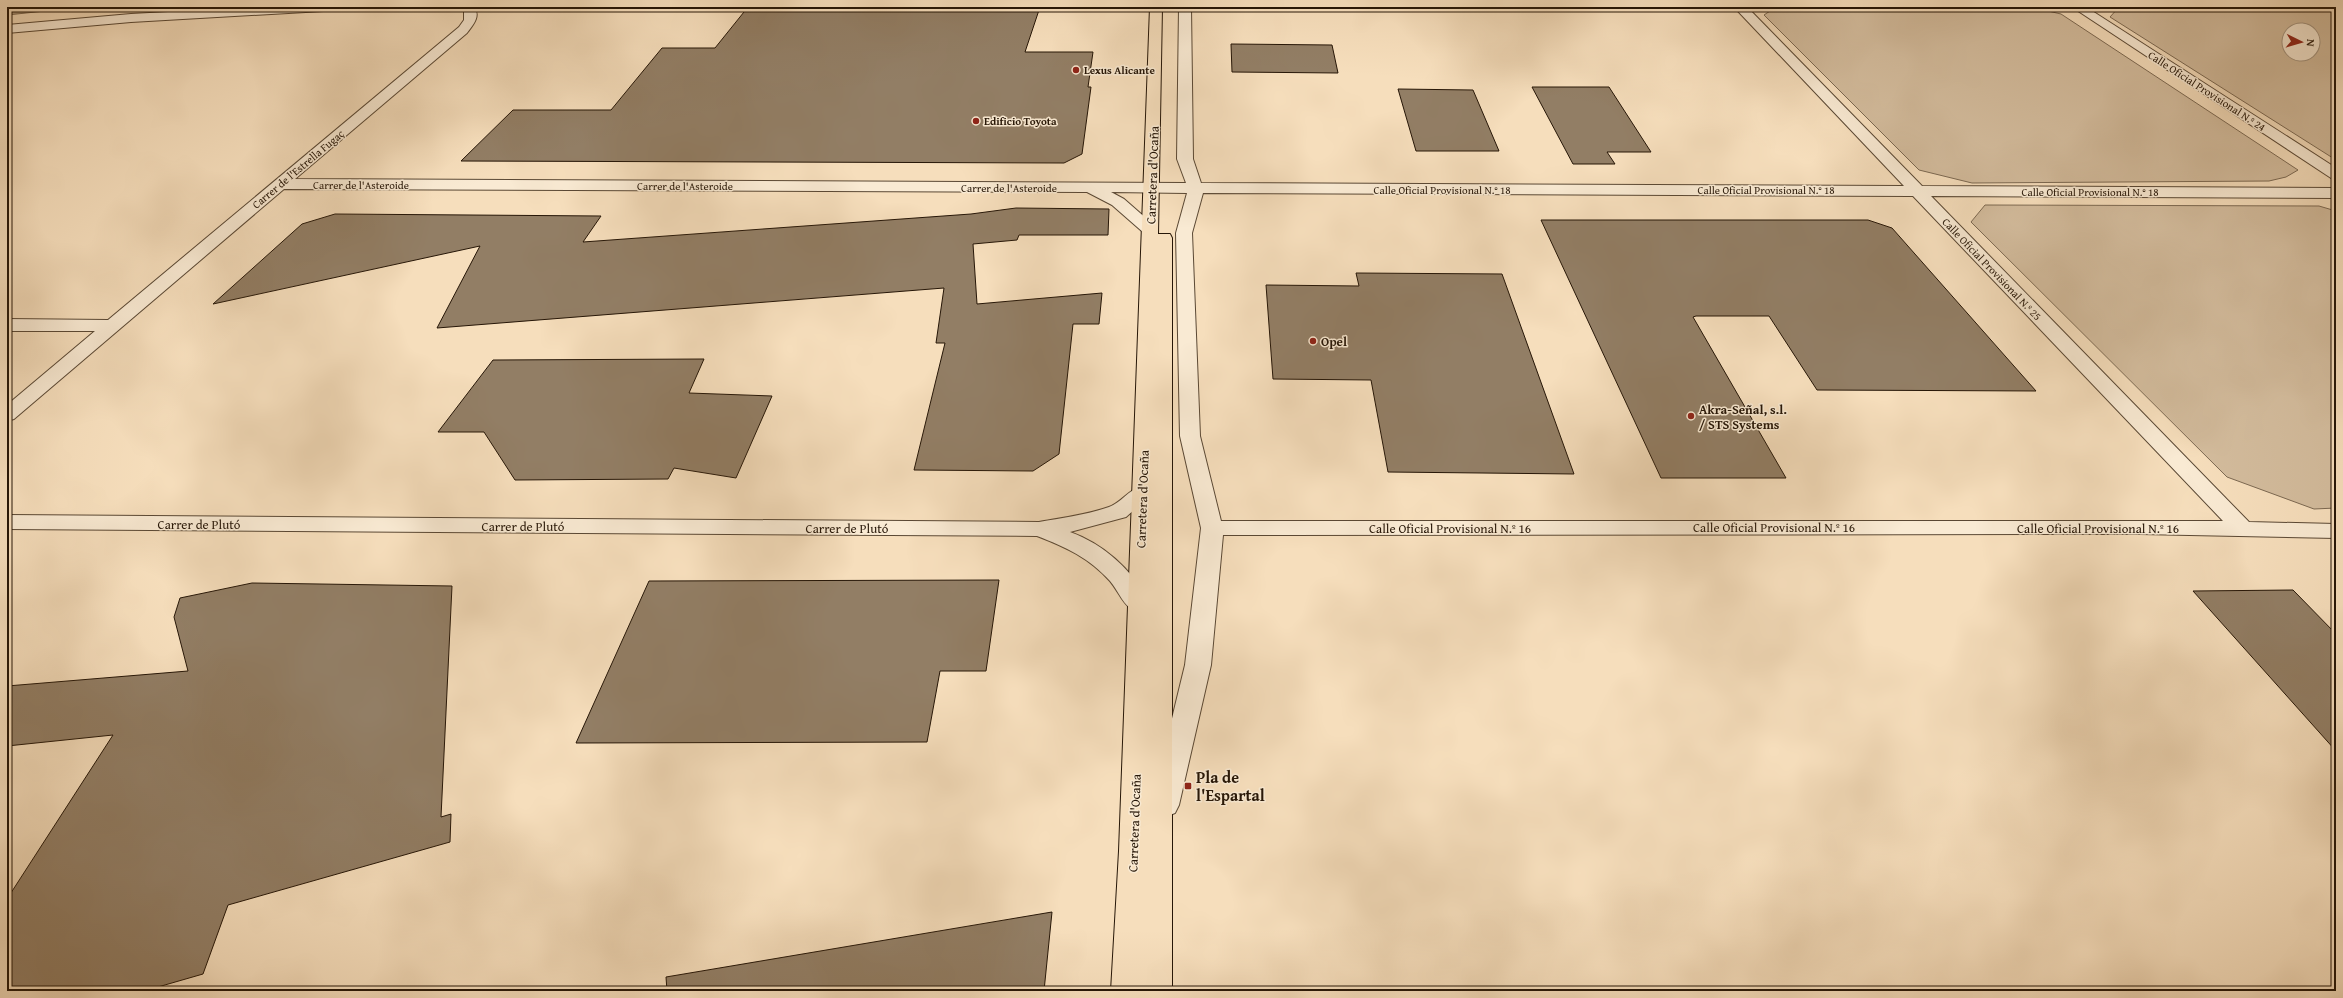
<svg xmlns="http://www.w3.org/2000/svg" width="2343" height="998" font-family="'Gentium Book Plus',serif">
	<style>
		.green { fill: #d3bc9d; stroke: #7c6952; fill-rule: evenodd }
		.water { fill: #af9a7e; stroke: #78654e }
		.building { fill: #927e65; stroke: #261607 }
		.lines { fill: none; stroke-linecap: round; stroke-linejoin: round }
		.minor-casing { stroke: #5a4834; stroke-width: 2 }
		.major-casing { stroke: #261607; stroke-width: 2 }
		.minor { fill: #f9ead3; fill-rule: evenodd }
		.major { fill: #f6debc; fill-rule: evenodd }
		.poi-dot { fill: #8f2418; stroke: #f9ead3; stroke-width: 1.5 }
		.labels { text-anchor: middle; stroke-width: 3; stroke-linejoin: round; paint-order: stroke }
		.far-poi-label { font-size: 11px; font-weight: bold; fill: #261607; stroke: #f9ead3; text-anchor: start }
		.far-street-label { font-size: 11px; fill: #261607; stroke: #f9ead3 }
		.street-label { font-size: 13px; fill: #261607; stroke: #f9ead3 }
		.poi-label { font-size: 13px; font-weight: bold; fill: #261607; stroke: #f9ead3; text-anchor: start }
		.near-poi-label { font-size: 16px; font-weight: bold; fill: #261607; stroke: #f9ead3; text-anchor: start }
	</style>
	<rect width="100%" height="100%" fill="#f6debc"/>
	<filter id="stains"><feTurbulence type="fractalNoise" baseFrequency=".005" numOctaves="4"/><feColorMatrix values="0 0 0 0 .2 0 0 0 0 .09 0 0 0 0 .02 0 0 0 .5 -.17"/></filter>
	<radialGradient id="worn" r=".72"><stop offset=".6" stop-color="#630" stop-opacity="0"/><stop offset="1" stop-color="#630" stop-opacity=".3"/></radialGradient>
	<g class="green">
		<path d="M1776 7H2031L2061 14 2298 170 2286 177 2269 181 1972 183 1919 170 1764 15Z"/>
		<path d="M2119 7H2336V160L2110 17ZM2289 30H2313V54H2289Z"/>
		<path d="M1985 205 2319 206 2336 211V508L2314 509 2227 477 1971 222Z"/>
	</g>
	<path class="water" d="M7 7H83L7 15Z"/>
	<g class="building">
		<path d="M748 7H1040L1025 52H1093L1088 87H1091L1082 154 1064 163 461 161 513 110H611L662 48H715Z"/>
		<path d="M1231 44 1332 45 1338 73 1232 72Z"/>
		<path d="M1532 87H1609L1651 152H1607L1615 164H1573Z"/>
		<path d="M1398 89 1473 90 1499 151H1416Z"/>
		<path d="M1016 208 1109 209 1108 235H1019L1017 240 973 244 977 304 1102 293 1099 324H1073L1059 454 1033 471 914 470 945 343H936L944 288 437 328 480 246 213 304 302 224 335 214 601 216 583 242 971 214Z"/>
		<path d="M1541 220H1868L1892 228 2036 391 1817 390 1769 316H1696L1693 317 1786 478H1661Z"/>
		<path d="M1356 273 1502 274 1574 474 1388 472 1371 380 1273 379 1266 285 1359 286Z"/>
		<path d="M704 359 689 393 772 396 736 478 674 468 668 479 515 480 484 432H438L493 360Z"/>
		<path d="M999 580 986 671H940L927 742 576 743 649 581Z"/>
		<path d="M252 583 452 586 441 817 451 814 450 842 228 905 203 974 144 991H7V899L113 735 7 746V686L188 671 174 617 180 598Z"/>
		<path d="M2293 590 2336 634V751L2193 591Z"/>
		<path d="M1052 912 1044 991H667L666 977Z"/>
	</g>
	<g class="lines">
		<defs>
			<g id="minor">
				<path d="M260 7H329L323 11 131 22 7 33V25L131 14Z"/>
				<path d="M460 7H474C481 16 473 25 467 33L295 179 1186 183 1177 159 1179 7H1191L1193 159 1201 183 1904 186 1734 7H1747L1922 186 2336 188V198L1931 196 2249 522 2336 524V538L2140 534 1223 535 1211 665 1179 805 1175 813 1165 817 1155 813 1151 805 1185 665 1201 528 1180 436 1176 233 1187 193 1111 192 1124 199 1156 227 1158 230 1156 233H1144L1112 205 1087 192 284 189 14 419 7 421V405L95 331H7V319L108 320 459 27 464 20V11ZM1203 193 1913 196 2223 521H1221L1200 436 1192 233Z"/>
				<path d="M2072 7H2086L2336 168V180L2331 178Z"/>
				<path d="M1142 486 1150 488 1153 493 1126 517 1070 532C1106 545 1132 571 1151 603L1148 609C1142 611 1135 613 1130 608 1122 602 1117 589 1110 581 1089 558 1066 547 1037 536L7 529V515L1039 522C1062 518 1086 515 1109 507 1121 503 1128 490 1142 486Z"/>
			</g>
			<path id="major" d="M1150 7H1162L1158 234H1170L1172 238V991H1111L1119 851Z"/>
		</defs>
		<use href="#minor" class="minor-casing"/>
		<use href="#major" class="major-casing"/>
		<use href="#minor" class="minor"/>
		<use href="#major" class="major"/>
	</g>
	<g class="poi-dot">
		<circle cx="1076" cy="70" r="4"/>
		<circle cx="976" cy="121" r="4"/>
		<circle cx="1313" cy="341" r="4"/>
		<circle cx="1691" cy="416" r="4"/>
		<rect x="1184" y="782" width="8" height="8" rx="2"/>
	</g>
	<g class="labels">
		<g class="far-poi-label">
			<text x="1084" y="74">Lexus Alicante</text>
			<text x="984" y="125">Edificio Toyota</text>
		</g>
		<g class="far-street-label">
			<text transform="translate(2207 91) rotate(33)" y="4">Calle Oficial Provisional N.º 24</text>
			<text transform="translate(298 169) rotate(-40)" y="4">Carrer de l'Estrella Fugaç</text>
			<text x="361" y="189">Carrer de l'Asteroide</text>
			<text x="685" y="190">Carrer de l'Asteroide</text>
			<text x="1009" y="192">Carrer de l'Asteroide</text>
			<text x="1442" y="194">Calle Oficial Provisional N.º 18</text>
			<text x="1766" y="194">Calle Oficial Provisional N.º 18</text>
			<text x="2090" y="196">Calle Oficial Provisional N.º 18</text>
			<text transform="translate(1992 269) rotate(46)" y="4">Calle Oficial Provisional N.º 25</text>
		</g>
		<g class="street-label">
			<text transform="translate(1152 175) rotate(-88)" y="5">Carretera d'Ocaña</text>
			<text transform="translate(1142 499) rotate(-88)" y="5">Carretera d'Ocaña</text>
			<text x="199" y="529">Carrer de Plutó</text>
			<text x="523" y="531">Carrer de Plutó</text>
			<text x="1774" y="532">Calle Oficial Provisional N.º 16</text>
			<text x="847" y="533">Carrer de Plutó</text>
			<text x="1450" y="533">Calle Oficial Provisional N.º 16</text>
			<text x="2098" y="533">Calle Oficial Provisional N.º 16</text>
			<text transform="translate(1134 823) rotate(-88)" y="5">Carretera d'Ocaña</text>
		</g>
		<g class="poi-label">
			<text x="1321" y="346">Opel</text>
			<text x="1699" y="414">Akra-Señal, s.l.<tspan x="1699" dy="15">/ STS Systems</tspan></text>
		</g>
		<g class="near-poi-label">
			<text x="1196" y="783">Pla de<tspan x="1196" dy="18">l'Espartal</tspan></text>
		</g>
	</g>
	<rect width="2343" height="998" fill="none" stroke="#f6debc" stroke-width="24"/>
	<rect x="8" y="8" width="2327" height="982" fill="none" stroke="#261607" stroke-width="2"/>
	<rect x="12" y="12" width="2319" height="974" fill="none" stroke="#261607"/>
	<g transform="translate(2301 42) rotate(95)"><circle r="19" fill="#f9ead3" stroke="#a59581"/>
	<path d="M0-3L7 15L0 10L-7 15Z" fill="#8f2418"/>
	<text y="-6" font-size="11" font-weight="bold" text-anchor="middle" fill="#261607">N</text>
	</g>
	<rect width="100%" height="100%" filter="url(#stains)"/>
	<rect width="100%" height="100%" fill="url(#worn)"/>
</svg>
